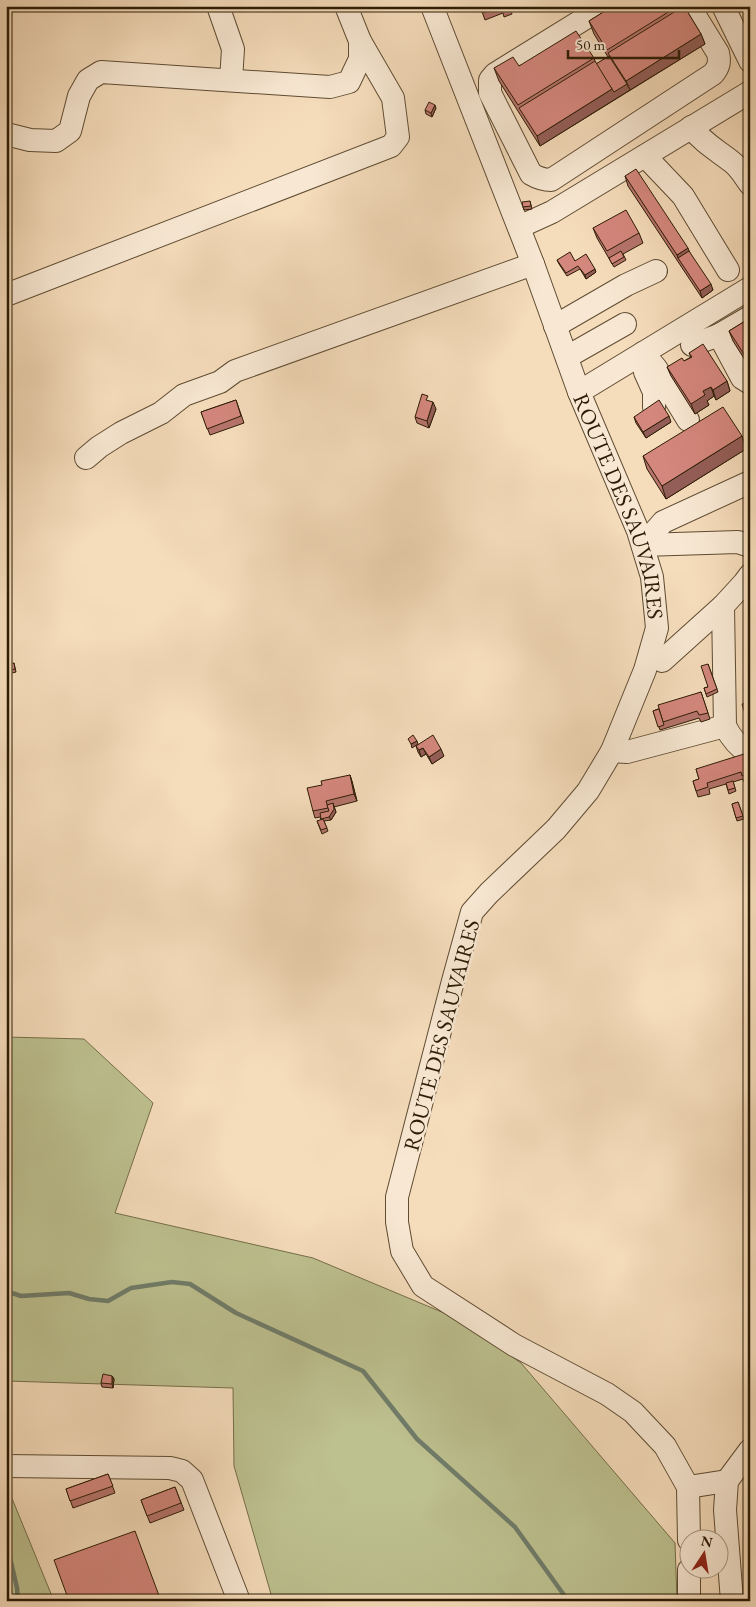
<svg xmlns="http://www.w3.org/2000/svg" width="756" height="1607" font-family="'EB Garamond',serif">
	<style>
		.green { fill: #bdc08f; stroke: #756e4a }
		.lines { fill: none; stroke-linecap: round; stroke-linejoin: round }
		.stream { stroke: #707c69; stroke-width: 4.5 }
		.minor-casing { stroke: #5f4c32; stroke-width: 24 }
		.minor { stroke: #f8e8d3; stroke-width: 22 }
		.wall { fill: #b6746c; stroke: #2d1c05 }
		.shaded-wall { fill: #945e58; stroke: #2d1c05 }
		.building { fill: #d4877d; stroke: #2d1c05 }
		.labels { text-anchor: middle; stroke-width: 5; stroke-linejoin: round; paint-order: stroke }
		.street-label { font-size: 22px; fill: #2d1c05; stroke: #f8e8d3 }
	</style>
	<rect width="100%" height="100%" fill="#f5dcbb"/>
	<filter id="stains"><feTurbulence type="fractalNoise" baseFrequency=".004" numOctaves="4"/><feColorMatrix values="0 0 0 0 .2 0 0 0 0 .09 0 0 0 0 .02 0 0 0 .5 -.17"/></filter>
	<radialGradient id="worn" r=".72"><stop offset=".6" stop-color="#630" stop-opacity="0"/><stop offset="1" stop-color="#630" stop-opacity=".3"/></radialGradient>
	<g class="green">
		<path d="M6 1037 84 1039 153 1103 115 1213 313 1258 456 1318 521 1363 675 1543 677 1601H273L234 1466 233 1388 6 1381Z"/>
		<path d="M11 1496 54 1601H6V1498Z"/>
	</g>
	<g class="lines">
		<g class="stream">
			<path d="M6 483 8 485 6 500"/>
			<path d="M6 1291 21 1296 69 1293 89 1299 108 1301 131 1288 172 1282 190 1284 236 1313 363 1371 417 1439 515 1527 564 1595 567 1601"/>
			<path d="M6 1540 17 1588 18 1601"/>
		</g>
		<defs>
			<g id="minor">
				<path d="M218 6 233 49 231 80"/>
				<path id="s1" d="M432 6 533 264 579 392 638 531 652 577 657 628 645 670 612 751 588 791 556 829 489 893 472 912 453 981 397 1197V1222L402 1251 423 1286 514 1345 607 1394 633 1412 665 1446 688 1487 689 1540"/>
				<path d="M605 6 495 74 490 80V93L531 174C538 178 543 180 551 180L713 74C719 67 720 62 718 53L689 6"/>
				<path d="M723 6 750 61"/>
				<path d="M691 127C703 143 717 150 732 162 740 168 744 176 750 184"/>
				<path d="M6 134 30 140 56 141 70 131 79 96 88 80 101 72 330 87 349 82 360 59V41"/>
				<path d="M645 156 683 196 728 270"/>
				<path d="M519 227 552 212 750 92"/>
				<path d="M6 295 391 146 398 137 393 98 360 41 346 6"/>
				<path d="M750 317 719 335 742 378 750 383"/>
				<path d="M555 326 626 285 656 271"/>
				<path d="M692 345 719 335"/>
				<path d="M567 357 625 324"/>
				<path d="M579 392 750 288"/>
				<path d="M654 407V392L645 372 643 353 656 368 688 420"/>
				<path d="M86 458 99 447 121 433 161 413 184 395 220 382 235 371 533 264"/>
				<path d="M643 545 663 522 750 482"/>
				<path d="M643 545 738 542 750 546"/>
				<path d="M750 575 744 583 723 606 725 726C731 738 738 747 750 754"/>
				<path d="M662 661 723 606"/>
				<path d="M612 751 627 752 725 726"/>
				<path d="M6 1466 170 1468 182 1471 192 1480 239 1601"/>
				<path d="M688 1487 727 1481"/>
				<path d="M689 1570V1601"/>
				<path d="M732 1601 725 1510 727 1481 750 1450"/>
			</g>
		</defs>
		<use href="#minor" class="minor-casing"/>
		<use href="#minor" class="minor"/>
	</g>
	<g class="wall">
		<path d="M480 6H510L512 14 504 17 503 13 485 20Z"/>
		<path d="M613 6H684L701 34 705 44 540 146 499 81 494 68 594 58 596 64 608 57 594 34 589 21Z"/>
		<path d="M436 108 432 117 426 114 425 110Z"/>
		<path d="M625 176 713 290 702 298 628 186Z"/>
		<path d="M530 201 532 209 524 210 523 207Z"/>
		<path d="M593 228 639 233 643 243 623 254 626 260 614 267 597 238Z"/>
		<path d="M557 260 575 261 596 272 586 279 580 269 567 276 559 264Z"/>
		<path d="M750 318V368L733 341 729 331Z"/>
		<path d="M689 353 727 381 730 391 716 400 714 396 707 401 709 405 695 414 671 376 667 367 684 361 691 357Z"/>
		<path d="M236 400 244 423 210 435 201 412Z"/>
		<path d="M436 409 429 428 417 423 415 417Z"/>
		<path d="M634 417 671 422 646 438 636 423Z"/>
		<path d="M742 436 746 449 666 499 647 469 643 456Z"/>
		<path d="M14 663 16 672 8 674 6 669Z"/>
		<path d="M708 664 718 692 707 697 704 688 708 687Z"/>
		<path d="M701 692 710 719 701 722 699 718 660 730 653 711Z"/>
		<path d="M750 702V727L747 720Z"/>
		<path d="M416 746 444 756 432 764 426 754 421 757 418 752Z"/>
		<path d="M696 769 750 773V781L744 782 743 779 733 782 736 791 729 794 726 784 709 789 710 794 698 797 693 781 699 779Z"/>
		<path d="M350 775 357 801 334 807 336 812 331 820 324 821 328 831 322 834 317 821 321 820 320 817 315 818 313 811 322 785Z"/>
		<path d="M738 802 744 819 737 821 732 804Z"/>
		<path d="M750 1098V1133L746 1132 745 1129Z"/>
		<path d="M112 1376 114 1379 113 1388 102 1387 101 1383Z"/>
		<path d="M108 1474 115 1493 73 1508 66 1489Z"/>
		<path d="M175 1487 184 1510 150 1523 141 1500Z"/>
	</g>
	<g class="shaded-wall">
		<path d="M701 34 705 44 630 90 626 81Z"/>
		<path d="M627 84 630 90 540 146 537 136 612 89Z"/>
		<path d="M435 105 436 108 432 117 431 113Z"/>
		<path d="M688 248 692 258H678L677 255Z"/>
		<path d="M595 269 596 272 586 279 585 275Z"/>
		<path d="M711 284 713 290 702 298 700 291Z"/>
		<path d="M727 381 730 391 716 400 713 390Z"/>
		<path d="M711 387 714 396 707 401 709 405 695 414 691 404 703 391Z"/>
		<path d="M433 402 436 409 429 428 427 421Z"/>
		<path d="M669 416 671 422 646 438 643 432Z"/>
		<path d="M742 436 746 449 666 499 662 486Z"/>
		<path d="M417 741 418 744 412 748 411 744Z"/>
		<path d="M423 748 426 754 421 757 419 750Z"/>
		<path d="M441 749 444 756 432 764 429 757Z"/>
		<path d="M350 775 352 781 357 801 354 794Z"/>
		<path d="M333 803 336 812 331 820 329 817Z"/>
		<path d="M112 1376 114 1379 113 1388 112 1384Z"/>
	</g>
	<g class="building">
		<path d="M480 6H510V8L502 10 501 7 482 13Z"/>
		<path d="M613 6H678L607 50 589 21Z"/>
		<path d="M684 6 701 34 626 81 608 53Z"/>
		<path d="M576 31 594 58 518 105 494 68 513 57 519 66Z"/>
		<path d="M609 56 627 84 614 92 612 89 596 64Z"/>
		<path d="M595 61 612 89 537 136 519 108Z"/>
		<path d="M429 102 435 105 431 113 425 110Z"/>
		<path d="M636 169 688 248 677 255 625 176Z"/>
		<path d="M530 201 531 206 523 207 522 202Z"/>
		<path d="M626 210 639 233 607 251 593 228Z"/>
		<path d="M621 251 624 257 612 264 609 258Z"/>
		<path d="M689 251 711 284 700 291 678 258Z"/>
		<path d="M570 252 575 261 586 254 595 269 585 275 578 266 566 273 557 260Z"/>
		<path d="M750 318V361L749 362 729 331Z"/>
		<path d="M703 344 727 381 713 390 711 387 703 391 705 395 691 404 667 367 682 358 684 361 692 357 689 353Z"/>
		<path d="M422 394 428 396 426 400 433 402 427 421 415 417Z"/>
		<path d="M236 400 241 416 207 429 201 412Z"/>
		<path d="M659 400 669 416 643 432 634 417Z"/>
		<path d="M723 407 742 436 662 486 643 456Z"/>
		<path d="M14 663 15 669 7 671 6 664Z"/>
		<path d="M708 664 717 689 706 694 704 688 708 687 701 666Z"/>
		<path d="M701 692 708 713 699 715 697 711 663 722 658 705Z"/>
		<path d="M750 702V719L747 720 742 704Z"/>
		<path d="M659 709 664 725 658 727 653 711Z"/>
		<path d="M413 735 417 741 411 744 408 739Z"/>
		<path d="M433 735 441 749 429 757 423 748 419 750 416 746Z"/>
		<path d="M744 754 749 773 742 776 741 772 707 783 708 787 696 791 693 781 699 779 696 769Z"/>
		<path d="M350 775 354 794 326 801 328 808 313 811 307 788 322 785 321 781Z"/>
		<path d="M733 781 735 788 728 790 726 783Z"/>
		<path d="M738 802 743 816 736 818 732 804Z"/>
		<path d="M333 803 334 809 329 817 321 819 320 813 329 811 327 805Z"/>
		<path d="M323 819 327 828 321 830 317 821Z"/>
		<path d="M748 1098H750V1119L747 1118Z"/>
		<path d="M746 1108H748L747 1118 748 1122H750V1129H745Z"/>
		<path d="M103 1374 112 1376V1384L101 1383Z"/>
		<path d="M108 1474 113 1486 70 1501 66 1489Z"/>
		<path d="M175 1487 181 1503 147 1516 141 1500Z"/>
		<path d="M135 1531 161 1601H69L54 1560Z"/>
	</g>
	<g class="labels">
		<g class="street-label">
			<text dy="8" stroke="none"><textPath href="#s1" startOffset="535">ROUTE DES SAUVAIRES</textPath></text>
			<text transform="translate(441 1035) rotate(-75)" y="8">ROUTE DES SAUVAIRES</text>
		</g>
	</g>
	<rect width="756" height="1607" fill="none" stroke="#f5dcbb" stroke-width="25"/>
	<rect x="8" y="8" width="741" height="1592" fill="none" stroke="#2d1c05" stroke-width="2.5"/>
	<rect x="12" y="12" width="731" height="1582" fill="none" stroke="#2d1c05"/>
	<g transform="translate(704 1554) rotate(12)"><circle r="24" fill="#f8e8d3" stroke="#a79681"/>
	<path d="M0-4L9 19L0 12L-9 19Z" fill="#8f2418"/>
	<text y="-8" font-size="14" font-weight="bold" text-anchor="middle" fill="#2d1c05">N</text>
	</g>
	<path d="M568 50v8h111v-8" fill="none" stroke="#2d1c05" stroke-width="2.5"/>
	<text x="576" y="50" font-size="15" fill="#2d1c05" stroke="#f8e8d3" stroke-width="4" paint-order="stroke">50 m</text>
	<rect width="100%" height="100%" filter="url(#stains)"/>
	<rect width="100%" height="100%" fill="url(#worn)"/>
</svg>
